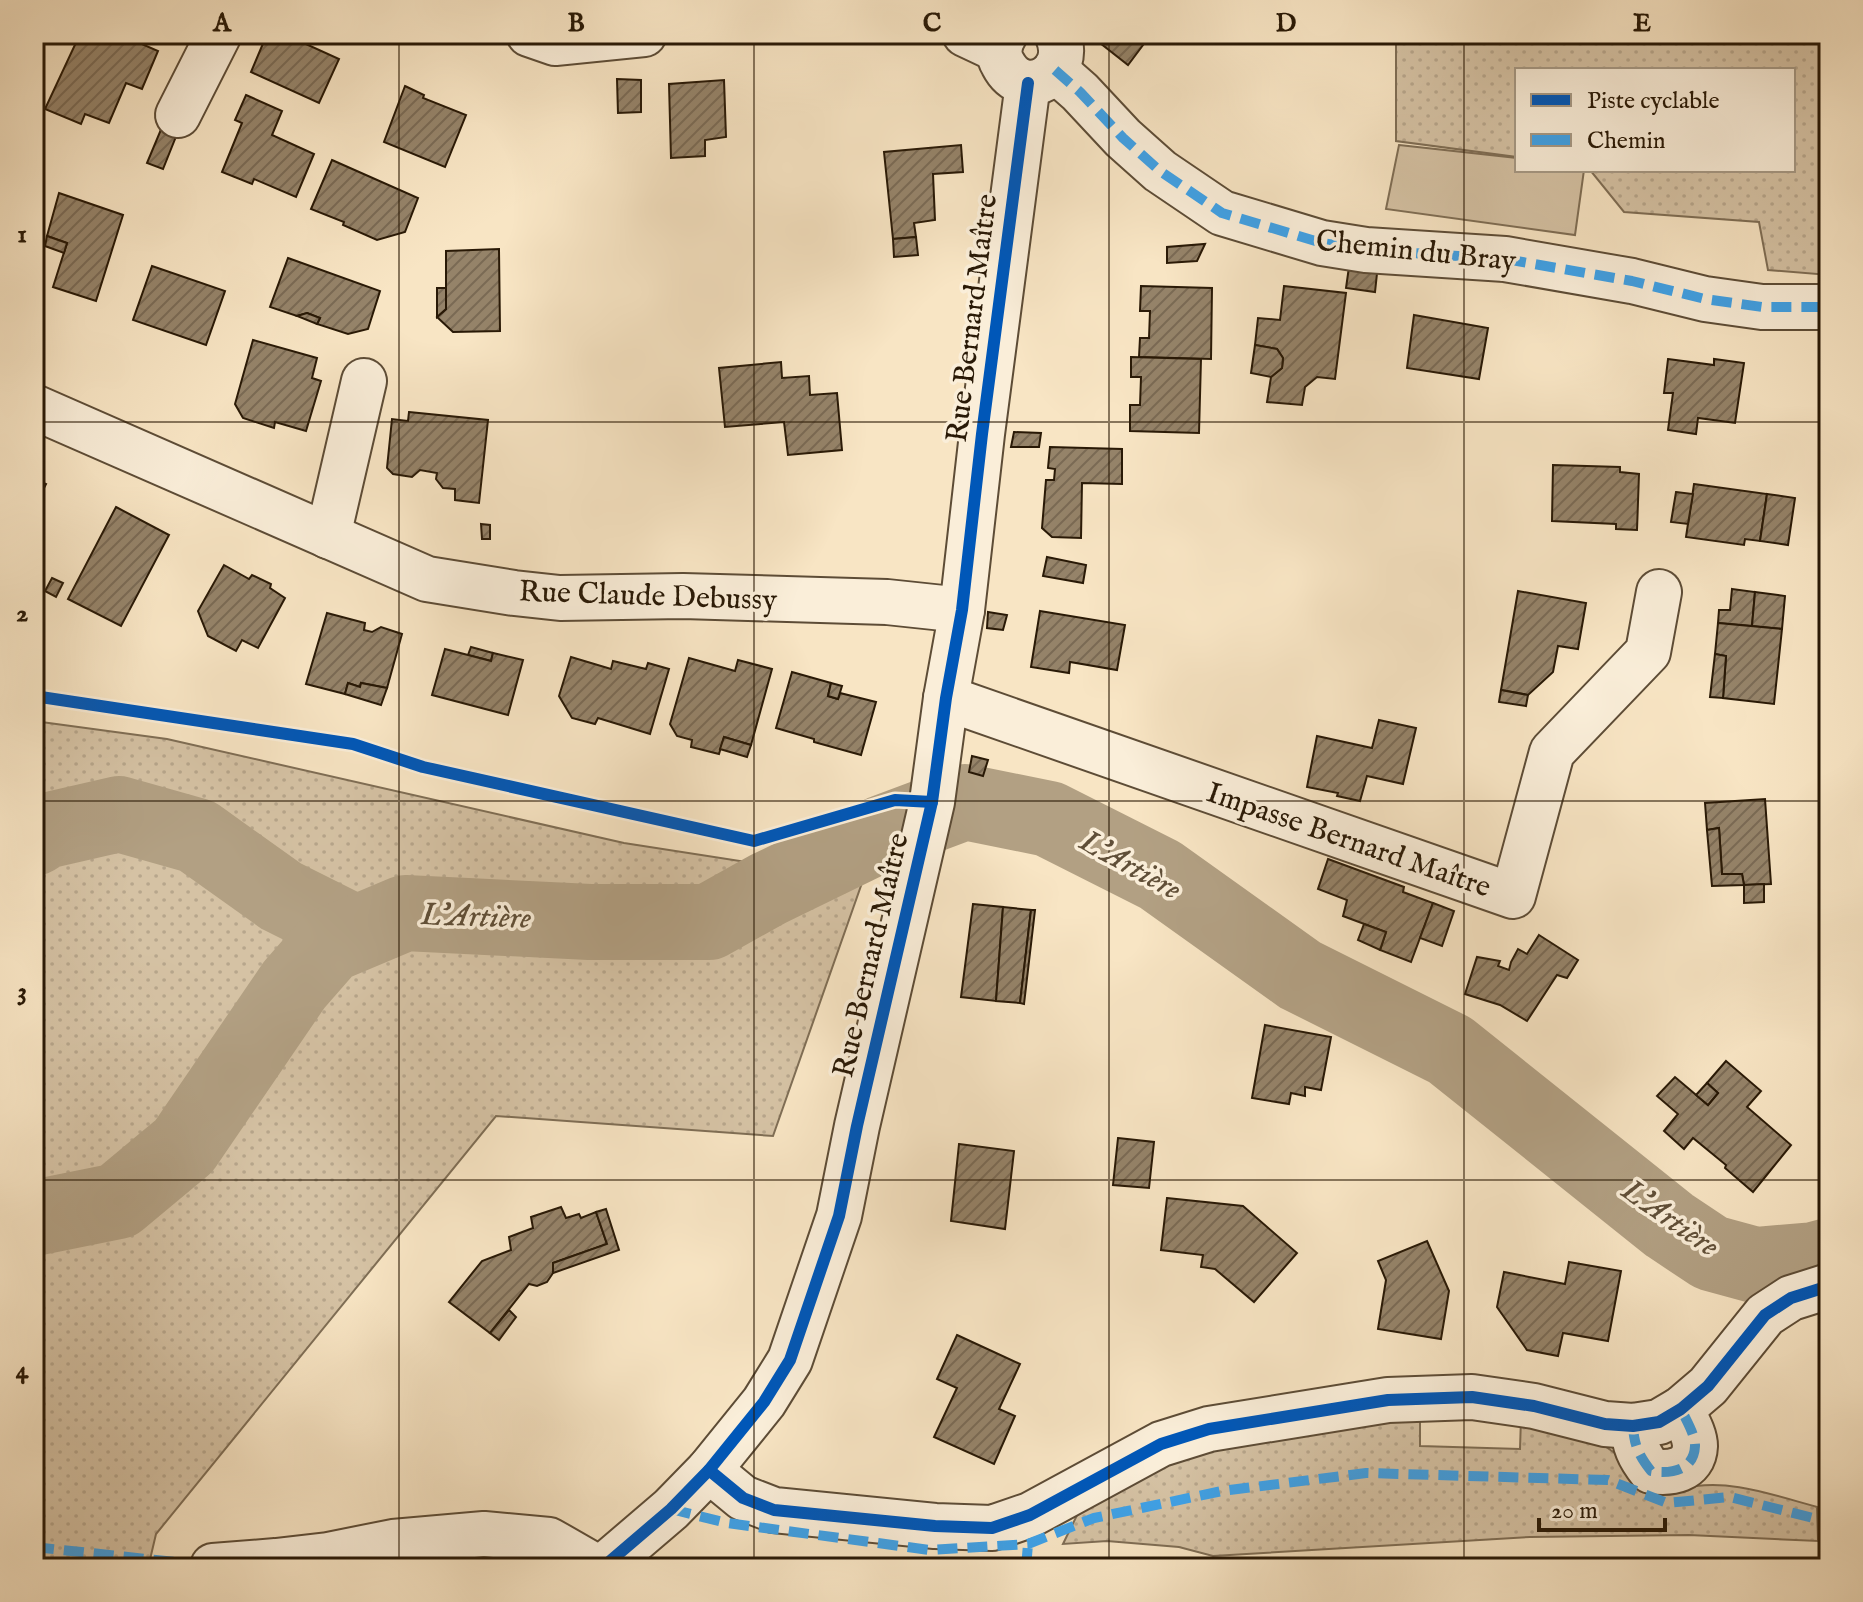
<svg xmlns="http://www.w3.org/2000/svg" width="1863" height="1602" font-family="'IM FELL English',serif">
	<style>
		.green { fill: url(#green-dots); stroke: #7f6e55; stroke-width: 2 }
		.pitch { fill: #d5c2a4; stroke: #7f6e55; stroke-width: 2 }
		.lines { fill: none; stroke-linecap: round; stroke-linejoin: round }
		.river { stroke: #b2a083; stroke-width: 76 }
		.building { fill: url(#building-hatch); stroke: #291906; stroke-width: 2 }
		.street-casing { stroke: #5d4c36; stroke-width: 48 }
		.street { stroke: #faeed9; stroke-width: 44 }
		.quiet { stroke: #3ea2e9; stroke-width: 10; stroke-dasharray: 20 10; stroke-linecap: butt }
		.cycleway-casing { stroke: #faeed9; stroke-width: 17 }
		.cycleway { stroke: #0057b8; stroke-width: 12 }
		.grid { fill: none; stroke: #291906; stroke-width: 2; stroke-opacity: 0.55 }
		.labels { text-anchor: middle; stroke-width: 7; stroke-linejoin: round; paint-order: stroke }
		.street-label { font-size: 30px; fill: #291906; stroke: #faeed9 }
		.water-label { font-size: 32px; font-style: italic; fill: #604f38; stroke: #faeed9 }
		.neatline { fill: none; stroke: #291906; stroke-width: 3 }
		.grid-label { font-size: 26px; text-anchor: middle; font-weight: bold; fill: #291906 }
	</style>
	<defs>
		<pattern id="green-dots" width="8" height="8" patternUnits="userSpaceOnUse" patternTransform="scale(2)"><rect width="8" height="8" fill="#d5c2a4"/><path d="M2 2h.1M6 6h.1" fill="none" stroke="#b7a68c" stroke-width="1.8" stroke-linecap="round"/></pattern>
		<pattern id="building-hatch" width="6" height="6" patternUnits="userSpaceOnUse" patternTransform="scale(2)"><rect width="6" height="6" fill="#958369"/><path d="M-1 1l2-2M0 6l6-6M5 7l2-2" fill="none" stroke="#7a6a54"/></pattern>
	</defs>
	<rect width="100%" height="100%" fill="#f8e5c4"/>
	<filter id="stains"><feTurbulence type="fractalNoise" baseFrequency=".0025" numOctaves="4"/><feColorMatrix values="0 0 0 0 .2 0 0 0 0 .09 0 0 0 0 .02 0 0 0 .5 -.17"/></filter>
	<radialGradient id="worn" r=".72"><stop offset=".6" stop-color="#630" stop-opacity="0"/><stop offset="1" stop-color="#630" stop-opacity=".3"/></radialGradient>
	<g class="green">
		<path d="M1396 34H1829V275L1768 270 1759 222 1624 212 1590 170H1793V70H1517V157L1396 141Z"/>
		<path d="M1829 347V553L1820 549 1824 348Z"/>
		<path d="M34 721 167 739 624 843 863 880 773 1136 496 1116 156 1534 148 1568H34Z"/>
		<path d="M1420 1415V1446L1520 1449 1521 1418 1599 1442 1619 1456 1681 1489C1726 1477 1773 1495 1817 1507L1818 1541 1689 1535 1530 1537 1213 1556 1179 1547 1107 1541 1063 1544 1081 1507 1195 1446Z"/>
	</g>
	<path class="pitch" d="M1399 145 1517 158V170H1584L1575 235 1386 209Z"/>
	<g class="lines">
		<g class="river">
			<path d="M34 838 45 831 119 814 197 836 281 896 355 933"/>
			<path d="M34 1218 118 1201 184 1146 294 985 329 945 405 913 590 922H709L768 889 885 832 965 802 1049 819 1160 875 1300 975 1450 1050 1669 1225 1711 1253 1755 1265 1814 1260 1829 1256"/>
		</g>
	</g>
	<g class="building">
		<path d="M80 34H119L158 51 142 89 126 83 109 123 85 114 81 124 45 109Z"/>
		<path d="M267 34H284L339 59 319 103 251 72Z"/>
		<path d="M284 34H312L307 44Z"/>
		<path d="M1096 34H1141L1146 41 1128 65 1095 39Z"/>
		<path d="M617 79 641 80V112L618 113Z"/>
		<path d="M724 80 726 137 705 140V156L671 158 669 84Z"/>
		<path d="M405 86 424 95 423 98 466 115 445 167 384 142Z"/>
		<path d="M246 95 282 111 272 135 314 154 296 197 254 179 252 184 222 172 242 123 235 120Z"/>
		<path d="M162 127 177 134 163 169 147 163Z"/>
		<path d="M961 145 963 172 933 174 935 220 914 223 916 237 893 239 884 152Z"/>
		<path d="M332 160 418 198 405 232 377 240 343 225 344 222 311 209Z"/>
		<path d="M59 193 123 215 96 301 53 287 67 243 47 236Z"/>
		<path d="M47 236 67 243 64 253 45 246Z"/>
		<path d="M916 237 918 255 894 257 893 239Z"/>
		<path d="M1205 244 1197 261 1167 263V247Z"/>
		<path d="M499 249 500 331 453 332 437 317 446 309V251Z"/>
		<path d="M288 258 380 291 368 329 348 334 317 324 320 318 307 313 297 316 270 307Z"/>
		<path d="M1350 260 1378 264 1375 292 1346 288Z"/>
		<path d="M152 266 225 291 206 345 133 320Z"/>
		<path d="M1141 286 1212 288 1211 359 1139 357 1140 338H1149L1150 311H1140Z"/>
		<path d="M1284 286 1346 293 1335 379 1317 377 1305 387 1302 405 1267 402 1271 377 1282 368 1283 358 1277 349 1255 345 1258 318 1280 320Z"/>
		<path d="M437 288H446V309L437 317Z"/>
		<path d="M307 313 320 318 317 324 297 316Z"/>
		<path d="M1414 315 1488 328 1479 379 1407 368Z"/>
		<path d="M253 340 317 358 312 378 321 381 306 431 275 422 274 428 243 418 235 404Z"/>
		<path d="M1255 345 1277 349 1283 358 1282 368 1271 377 1251 373Z"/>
		<path d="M1131 357 1201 359 1199 433 1130 431V405H1140L1141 377H1131Z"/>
		<path d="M1668 359 1714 365V359L1744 363 1735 423 1698 418 1696 434 1668 430 1673 393H1664Z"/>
		<path d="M781 362 782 378 809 376 810 395 837 393 842 450 788 455 784 422 725 427 719 368Z"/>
		<path d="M409 412 488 420 479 503 455 500V489L443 488 436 479 437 473 420 470 412 477 393 474 387 468 392 419 408 421Z"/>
		<path d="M1014 432 1041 433 1039 447H1011Z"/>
		<path d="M1050 447 1122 449V484L1082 483 1081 538 1052 537 1042 528 1046 480H1054L1055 469 1048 468Z"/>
		<path d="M1553 465 1620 467V472L1639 474 1637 530 1616 529V524L1552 521Z"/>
		<path d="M34 471 39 473 36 480 46 484 34 508Z"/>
		<path d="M1694 484 1767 494 1760 541 1745 539 1744 545 1686 537Z"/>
		<path d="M1676 492 1693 494 1688 524 1671 522Z"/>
		<path d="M1767 494 1795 498 1788 545 1760 541Z"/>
		<path d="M116 507 169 535 121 626 68 599Z"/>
		<path d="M481 524 490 525V539H482Z"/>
		<path d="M1047 557 1086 565 1083 583 1043 576Z"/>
		<path d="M224 565 249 579 252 575 271 584 270 588 285 598 258 648 242 640 236 651 208 636 198 611Z"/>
		<path d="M52 578 63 583 56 597 45 591Z"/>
		<path d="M1732 589 1755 592 1752 626 1718 623 1719 610H1730Z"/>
		<path d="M1518 591 1586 603 1578 649 1558 646 1553 672 1528 695 1501 690Z"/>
		<path d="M1755 592 1785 596 1782 629 1752 626Z"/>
		<path d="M1040 611 1125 625 1117 670 1070 662 1069 673 1031 667Z"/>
		<path d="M988 612 1007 615 1003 630 987 628Z"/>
		<path d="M327 613 365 623 364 630 372 632 381 627 402 634 387 688 361 683 360 687 348 683 345 694 306 684Z"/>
		<path d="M1718 623 1782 629 1774 704 1723 698 1726 656 1715 654Z"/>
		<path d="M471 647 493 653 491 661 468 655Z"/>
		<path d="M445 649 491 661 493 653 523 660 508 715 432 695Z"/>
		<path d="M1715 654 1726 656 1723 698 1710 697Z"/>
		<path d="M571 657 611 669 613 661 646 669 648 663 669 669 650 734 598 718 595 724 572 718 559 696Z"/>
		<path d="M689 658 735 671 738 660 772 669 751 745 724 737 719 754 691 747 692 740 677 736 670 724Z"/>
		<path d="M792 672 831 683 828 696 838 699 840 693 876 702 861 755 814 742V739L776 728Z"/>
		<path d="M348 683 360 687 361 683 387 688 381 705 345 694Z"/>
		<path d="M831 683 842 686 838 699 828 696Z"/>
		<path d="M1501 690 1528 695 1526 706 1499 702Z"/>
		<path d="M1379 720 1416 728 1403 784 1367 776 1360 801 1337 796 1338 793 1307 787 1317 736 1372 748Z"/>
		<path d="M724 737 751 745 747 757 720 749Z"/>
		<path d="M972 756 988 760 983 776 969 772Z"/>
		<path d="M1765 799 1771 884 1744 885 1742 874H1722L1719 828 1707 830 1705 803Z"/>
		<path d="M1719 828 1722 874H1742L1744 885 1712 886 1707 830Z"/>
		<path d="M1328 859 1404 887 1403 892 1433 903 1411 962 1380 950 1386 932 1343 916 1347 900 1318 889Z"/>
		<path d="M1764 884V902L1744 903V885Z"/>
		<path d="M1433 903 1454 911 1442 946 1420 938Z"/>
		<path d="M973 904 1003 907 996 1001 961 997Z"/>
		<path d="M1003 907 1031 910 1020 1003 996 1001Z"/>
		<path d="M1031 910H1035L1024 1004 1020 1003Z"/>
		<path d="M1364 924 1386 932 1380 950 1358 940Z"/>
		<path d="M1539 935 1578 960 1567 978 1557 975 1527 1021 1500 1005 1465 994 1477 957 1500 961 1498 966 1509 970 1511 962 1518 949 1527 954Z"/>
		<path d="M1265 1025 1331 1037 1321 1090 1305 1087V1096L1291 1093 1289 1104 1252 1098Z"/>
		<path d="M1726 1061 1761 1091 1747 1107 1791 1145 1753 1192 1725 1168 1726 1165 1693 1138 1684 1149 1664 1131 1678 1114 1657 1096 1675 1077 1708 1105 1718 1093 1707 1083Z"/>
		<path d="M1707 1083 1718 1093 1708 1105 1696 1095Z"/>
		<path d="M1118 1138 1154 1142 1149 1188 1113 1185Z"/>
		<path d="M959 1144 1014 1151 1005 1229 951 1221Z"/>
		<path d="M1167 1198 1243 1206 1297 1253 1254 1302 1215 1269 1201 1267 1203 1255 1161 1250Z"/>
		<path d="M561 1207 566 1218 579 1214 581 1218 596 1212 607 1244 553 1263V1273L547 1282 537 1286 529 1284 490 1333 449 1302 482 1261 511 1250 509 1237 533 1228 531 1217Z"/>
		<path d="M606 1209 619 1250 553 1273V1263L607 1244 596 1212Z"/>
		<path d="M1427 1241 1449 1291 1441 1339 1378 1329 1386 1280 1378 1261Z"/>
		<path d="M1569 1262 1621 1271 1608 1341 1563 1333 1558 1356 1527 1350 1497 1307 1504 1272 1565 1284Z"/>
		<path d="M509 1310 516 1317 499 1340 490 1333Z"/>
		<path d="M957 1335 1020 1364 999 1409 1015 1416 994 1464 934 1437 957 1388 937 1379Z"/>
	</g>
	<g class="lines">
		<defs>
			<g id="street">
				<path d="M529 34 555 43 644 34"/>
				<path d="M965 34 999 50"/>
				<path d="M1005 34C999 44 997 54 1003 64 1023 103 1076 75 1057 34"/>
				<path d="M1055 70 1080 92 1123 138 1160 171 1222 213 1322 243 1366 250 1505 259 1632 281 1705 299 1762 307H1829"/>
				<path d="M178 115 219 34"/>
				<path d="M34 407 427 579 514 593 560 598 683 596 887 602 962 610"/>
				<path d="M328 536 364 381"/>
				<path d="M946 698 1513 896 1552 752 1648 652 1659 592"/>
				<path d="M1633 1426C1634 1445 1639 1456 1651 1471 1670 1474 1694 1471 1695 1446 1695 1434 1686 1420 1681 1409"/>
				<path d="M709 1470 743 1498 774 1510 935 1526 992 1528 1030 1515 1161 1444 1209 1429 1388 1400 1472 1397 1534 1406 1605 1424 1633 1426 1659 1422 1681 1409 1708 1386 1765 1315 1791 1298 1829 1286"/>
				<path d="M213 1566 276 1561 328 1555 393 1542 484 1534 549 1540 598 1568"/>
				<path d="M602 1568 671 1509 709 1470 764 1402 790 1360 839 1216 857 1126 932 802 946 698 962 610 982 434 1028 83"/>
			</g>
		</defs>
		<use href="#street" class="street-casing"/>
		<use href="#street" class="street"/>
		<g class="quiet">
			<path d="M1055 70 1080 92 1123 138 1160 171 1222 213 1322 243 1366 250 1505 259 1632 281 1705 299 1762 307H1829"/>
			<path d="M1633 1426C1634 1445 1639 1456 1651 1471 1670 1474 1694 1471 1695 1446 1695 1434 1686 1420 1681 1409"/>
			<path d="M671 1509 727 1523 930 1550 1028 1544 1094 1518 1222 1491 1366 1473 1608 1480 1667 1503 1730 1497 1829 1522"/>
			<path d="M34 1547 213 1566"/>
			<path d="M1026 1568 1028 1544"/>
		</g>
		<defs>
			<g id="cycleway">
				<path d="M34 696 353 744 423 767 754 841 895 800 932 802"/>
				<path d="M709 1470 743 1498 774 1510 935 1526 992 1528 1030 1515 1161 1444 1209 1429 1388 1400 1472 1397 1534 1406 1605 1424 1633 1426 1659 1422 1681 1409 1708 1386 1765 1315 1791 1298 1829 1286"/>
				<path d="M602 1568 671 1509 709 1470 764 1402 790 1360 839 1216 857 1126 932 802 946 698 962 610 982 434 1028 83"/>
			</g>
		</defs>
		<use href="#cycleway" class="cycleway-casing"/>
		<use href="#cycleway" class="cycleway"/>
	</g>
	<path class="grid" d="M399 34V1568M754 34V1568M1109 34V1568M1464 34V1568M34 422H1829M34 801H1829M34 1180H1829"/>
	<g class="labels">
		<g class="street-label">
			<text transform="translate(1416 250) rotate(6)" y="10">Chemin du Bray</text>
			<text transform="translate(971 318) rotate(-83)" y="10">Rue Bernard Maître</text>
			<text transform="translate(648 595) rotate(2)" y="10">Rue Claude Debussy</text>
			<text transform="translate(1349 839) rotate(19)" y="10">Impasse Bernard Maître</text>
			<text transform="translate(870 955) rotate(-77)" y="10">Rue Bernard Maître</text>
		</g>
		<g class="water-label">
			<text transform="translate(1131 864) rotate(29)" y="11">L'Artière</text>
			<text transform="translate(476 915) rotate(2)" y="11">L'Artière</text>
			<text transform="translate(1671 1217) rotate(35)" y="11">L'Artière</text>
		</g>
	</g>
	<rect width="1863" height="1602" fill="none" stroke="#f8e5c4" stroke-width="88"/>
	<rect x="1515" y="68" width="280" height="104" fill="#faeed9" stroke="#a69985" stroke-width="2"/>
	<rect x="1531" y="94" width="40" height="12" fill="#0057b8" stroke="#a69985" stroke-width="2"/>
	<text x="1587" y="108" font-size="24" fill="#291906">Piste cyclable</text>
	<rect x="1531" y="134" width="40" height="12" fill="#3ea2e9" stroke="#a69985" stroke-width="2"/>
	<text x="1587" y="148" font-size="24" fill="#291906">Chemin</text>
	<path d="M1539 1518v12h126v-12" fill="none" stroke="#291906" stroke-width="4"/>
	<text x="1551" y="1518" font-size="24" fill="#291906" stroke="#faeed9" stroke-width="6" paint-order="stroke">20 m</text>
	<rect x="44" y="44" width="1775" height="1514" class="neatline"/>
	<g class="grid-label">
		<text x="222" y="31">A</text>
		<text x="576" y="31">B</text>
		<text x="932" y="31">C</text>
		<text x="1286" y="31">D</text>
		<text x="1642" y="31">E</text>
		<text x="22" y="242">1</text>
		<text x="22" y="621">2</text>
		<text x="22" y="999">3</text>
		<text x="22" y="1378">4</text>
	</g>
	<rect width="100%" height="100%" filter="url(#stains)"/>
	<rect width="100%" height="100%" fill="url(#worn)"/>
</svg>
